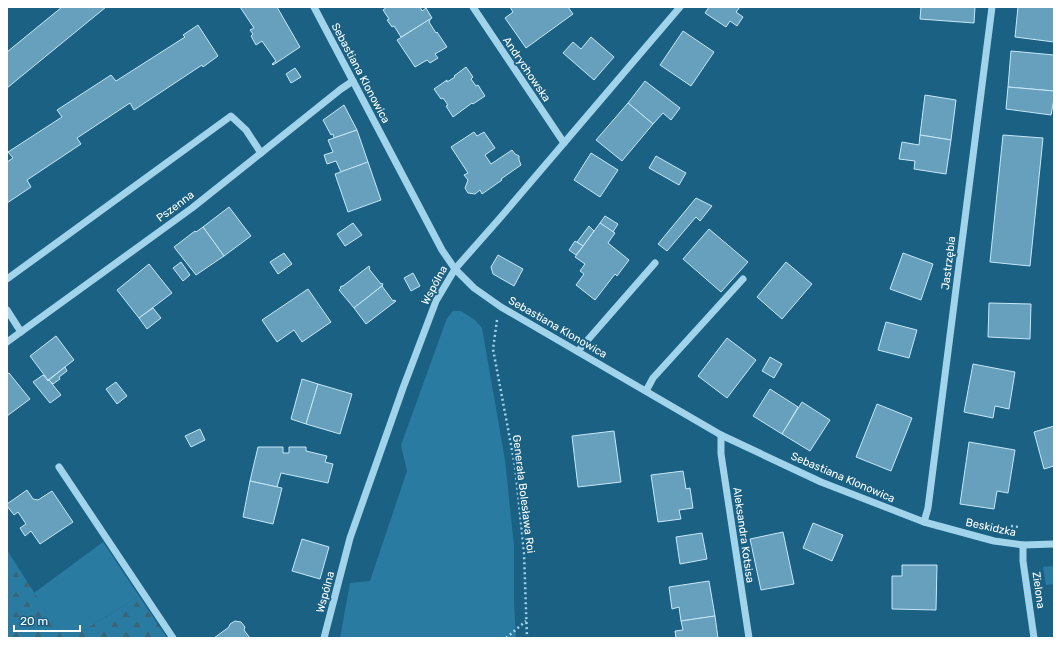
<svg xmlns="http://www.w3.org/2000/svg" width="1061" height="645" font-family="Rubik,sans-serif">
	<style>
		.green { fill: #2a7ba1 }
		.forest { fill: url(#forest-firs) }
		.building { fill: #66a0bc; stroke: #c6e8f8 }
		.lines { fill: none; stroke-linecap: round; stroke-linejoin: round }
		.path { stroke: #a1d3eb; stroke-width: 2.5; stroke-dasharray: 2 3; stroke-linecap: butt }
		.minor { stroke: #a1d3eb; stroke-width: 7 }
		.labels { text-anchor: middle; stroke-width: 4; stroke-linejoin: round; paint-order: stroke }
		.street-label { font-size: 11px; fill: #fff; stroke: #1b6184 }
	</style>
	<defs>
		<pattern id="forest-firs" width="22" height="20" patternUnits="userSpaceOnUse"><rect width="22" height="20" fill="#2a7ba1"/><path d="M5 1l3.5 6h-7zM16 11l3.5 6h-7z" fill="#3b6476"/></pattern>
	</defs>
	<rect width="100%" height="100%" fill="#1b6184"/>
	<g class="green">
		<path d="M453 311H461L475 320 482 328 505 460 514 546V602L516 638H340L350 583 370 581 407 471 401 445 447 318Z"/>
		<path d="M103 542 139 596 72 638H63L34 593Z"/>
		<path d="M1054 566V584L1046 585 1043 567Z"/>
	</g>
	<g class="forest">
		<path d="M7 550 63 638H7Z"/>
		<path d="M139 596 167 638H72Z"/>
	</g>
	<g class="building">
		<path d="M62 7H106L7 88V52Z"/>
		<path d="M240 7H277L300 47 273 65 272 64 276 61 262 41 256 45 251 36 253 34 250 30 254 28Z"/>
		<path d="M387 7H420L422 11 426 8 432 18 401 37 394 26 392 27 387 20 389 19 383 10Z"/>
		<path d="M510 7H568L573 14 526 48 505 18 513 12Z"/>
		<path d="M709 7H740L736 12 743 17 737 26 730 21 726 27 705 13Z"/>
		<path d="M921 7H975L974 23 920 19Z"/>
		<path d="M1018 7H1054V42L1015 37Z"/>
		<path d="M430 19V20L429 22 436 33 437 32 447 47 435 54 438 58 430 63 427 60 415 67 397 40Z"/>
		<path d="M198 25 218 56 203 67 202 65 134 110 130 103 77 138 81 144 27 180 31 187 7 203V162L13 158 8 152 62 117 57 110 111 75 116 81 185 37 183 35Z"/>
		<path d="M683 31 714 52 691 86 660 65Z"/>
		<path d="M591 37 614 57 594 80 563 53 573 42 581 49Z"/>
		<path d="M1011 51 1054 55V91L1008 87Z"/>
		<path d="M466 67 473 77 471 79 476 86 478 85 485 96 473 104 472 103 453 117 446 106 448 105 443 98 441 99 434 89 447 80V82L455 77 454 76Z"/>
		<path d="M295 68 301 77 291 83 286 74Z"/>
		<path d="M645 81 680 108 671 120 663 113 653 124 628 103Z"/>
		<path d="M1008 87 1054 91V99L1051 115 1006 109Z"/>
		<path d="M925 95 956 100 951 140 920 135Z"/>
		<path d="M628 103 653 124 622 161 596 140Z"/>
		<path d="M344 105 357 130 334 138 333 134 331 135 323 120Z"/>
		<path d="M357 130 368 162 341 172 336 161 327 164 324 155 333 152 328 140Z"/>
		<path d="M474 132 477 136 484 132 495 148 485 155 491 164 512 150 515 154 519 156V160L521 165 501 179 502 180 482 194 480 190 475 194 468 193 465 188 468 180 464 175 468 173 451 147Z"/>
		<path d="M920 135 951 140 946 174 914 169 915 161 899 159 902 142 919 145Z"/>
		<path d="M1003 135 1043 138 1030 266 990 262Z"/>
		<path d="M591 153 618 170 600 197 574 180Z"/>
		<path d="M656 156 686 173 679 185 649 168Z"/>
		<path d="M368 162 381 200 348 212 335 174Z"/>
		<path d="M696 198 712 206 700 221 696 217 667 251 658 244Z"/>
		<path d="M229 207 251 236 224 256 203 227Z"/>
		<path d="M605 216 618 224 613 232 600 223Z"/>
		<path d="M353 223 362 235 345 246 337 234Z"/>
		<path d="M600 223 615 233 608 243 629 260 617 276 615 274 595 300 576 285 584 274 580 271 585 264 575 257Z"/>
		<path d="M589 226 594 231 583 246 577 242Z"/>
		<path d="M203 227 224 256 196 275 174 247 195 231 196 232Z"/>
		<path d="M709 229 748 262 721 292 683 259Z"/>
		<path d="M575 241 583 246 576 255 569 250Z"/>
		<path d="M284 253 292 264 278 274 270 262Z"/>
		<path d="M903 253 933 264 921 300 890 289Z"/>
		<path d="M498 255 523 269 514 286 493 274 491 267Z"/>
		<path d="M181 262 190 275 183 281 173 268Z"/>
		<path d="M786 262 812 284 782 319 757 297Z"/>
		<path d="M149 264 172 293 139 318 117 290Z"/>
		<path d="M369 266 370 268 369 269 381 284 382 283 383 285 354 308 339 290 341 288 340 287 342 286H343Z"/>
		<path d="M413 273 420 286 411 291 404 278Z"/>
		<path d="M382 286 393 301 394 300 396 301 366 324 354 308Z"/>
		<path d="M308 289 331 322 302 342 294 330 277 342 262 320Z"/>
		<path d="M989 303 1031 304 1030 339 988 337Z"/>
		<path d="M153 308 161 318 147 329 139 318Z"/>
		<path d="M886 322 917 330 909 358 878 350Z"/>
		<path d="M56 336 74 360 48 380 30 356Z"/>
		<path d="M727 338 756 360 727 398 698 376Z"/>
		<path d="M770 357 782 364 774 378 762 371Z"/>
		<path d="M973 364 1015 372 1009 409 995 406 993 418 964 412Z"/>
		<path d="M65 367 67 371 59 377 60 379 53 384 49 380Z"/>
		<path d="M9 373 30 399 7 416V374Z"/>
		<path d="M43 375 48 381 49 380 61 395 50 403 33 382Z"/>
		<path d="M302 379 318 384 306 424 291 419Z"/>
		<path d="M116 382 127 396 117 404 106 389Z"/>
		<path d="M318 384 352 394 340 434 306 424Z"/>
		<path d="M770 389 798 407 782 434 753 416Z"/>
		<path d="M802 402 830 420 810 451 782 434Z"/>
		<path d="M877 404 912 418 891 471 856 457Z"/>
		<path d="M1054 426V466L1044 469 1034 432Z"/>
		<path d="M200 429 205 440 191 447 185 436Z"/>
		<path d="M614 431 621 482 578 487 572 436Z"/>
		<path d="M969 442 1015 450 1008 493 997 491 994 509 960 504Z"/>
		<path d="M258 447H283V453H289V447H306V451L327 456 325 462 333 464 328 483 281 473 277 487 250 481Z"/>
		<path d="M683 471 686 489 690 488 693 508 679 510 681 519 658 522 651 475Z"/>
		<path d="M250 481 282 488 273 524 243 517Z"/>
		<path d="M27 490 33 499 38 500 52 491 73 522 40 544 31 531 25 536 20 528 26 524 18 512 14 515 7 506V504Z"/>
		<path d="M813 523 843 535 832 561 803 548Z"/>
		<path d="M783 532 794 584 761 590 750 539Z"/>
		<path d="M702 533 707 559 680 564 676 537Z"/>
		<path d="M302 539 329 547 320 579 292 571Z"/>
		<path d="M902 565H937L936 610 892 609V576H902Z"/>
		<path d="M709 581 715 616 681 621 679 607 672 609 669 587Z"/>
		<path d="M715 616 718 638H676L675 631 683 630 681 621Z"/>
		<path d="M235 621 241 622 245 627 244 630 250 638H214L229 627 230 624Z"/>
	</g>
	<g class="lines">
		<g class="path">
			<path d="M497 320 493 349 515 466 524 552 527 638"/>
			<path d="M1011 526 1019 527"/>
			<path d="M506 638 526 621"/>
		</g>
		<g class="minor">
			<path d="M314 7 442 250 455 269 474 288 501 307 721 435 821 482 924 522 994 541 1023 545 1054 544"/>
			<path d="M473 7 564 143"/>
			<path d="M7 279 231 116 246 130 261 153"/>
			<path d="M7 310 21 332"/>
			<path d="M7 342 192 208 261 153 341 89 353 81"/>
			<path d="M578 351 655 263"/>
			<path d="M646 391 653 378 743 279"/>
			<path d="M721 435V454L749 638"/>
			<path d="M59 467 173 638"/>
			<path d="M924 522 928 508 992 7"/>
			<path d="M1023 545V561L1034 638"/>
			<path d="M324 638 350 538 403 388 436 301 455 269 500 218 680 7"/>
		</g>
	</g>
	<g class="labels">
		<g class="street-label">
			<text transform="translate(527 69) rotate(56)" y="4">Andrychowska</text>
			<text transform="translate(361 73) rotate(62)" y="4">Sebastiana Klonowica</text>
			<text transform="translate(175 206) rotate(-37)" y="4">Pszenna</text>
			<text transform="translate(948 263) rotate(-83)" y="4">Jastrzębia</text>
			<text transform="translate(434 285) rotate(-62)" y="4">Wspólna</text>
			<text transform="translate(558 327) rotate(30)" y="4">Sebastiana Klonowica</text>
			<text transform="translate(843 477) rotate(23)" y="4">Sebastiana Klonowica</text>
			<text transform="translate(524 494) rotate(83)" y="4">Generała Bolesława Roi</text>
			<text transform="translate(991 527) rotate(12)" y="4">Beskidzka</text>
			<text transform="translate(744 535) rotate(82)" y="4">Aleksandra Kotsisa</text>
			<text transform="translate(1039 590) rotate(82)" y="4">Zielona</text>
			<text transform="translate(325 592) rotate(-75)" y="4">Wspólna</text>
		</g>
	</g>
	<rect width="1061" height="645" fill="none" stroke="#ffffff" stroke-width="16"/>
	<path d="M14 625v6h66v-6" fill="none" stroke="#ffffff" stroke-width="2"/>
	<text x="20" y="625" font-size="12" fill="#ffffff" stroke="#1b6184" stroke-width="3" paint-order="stroke">20 m</text>
</svg>
